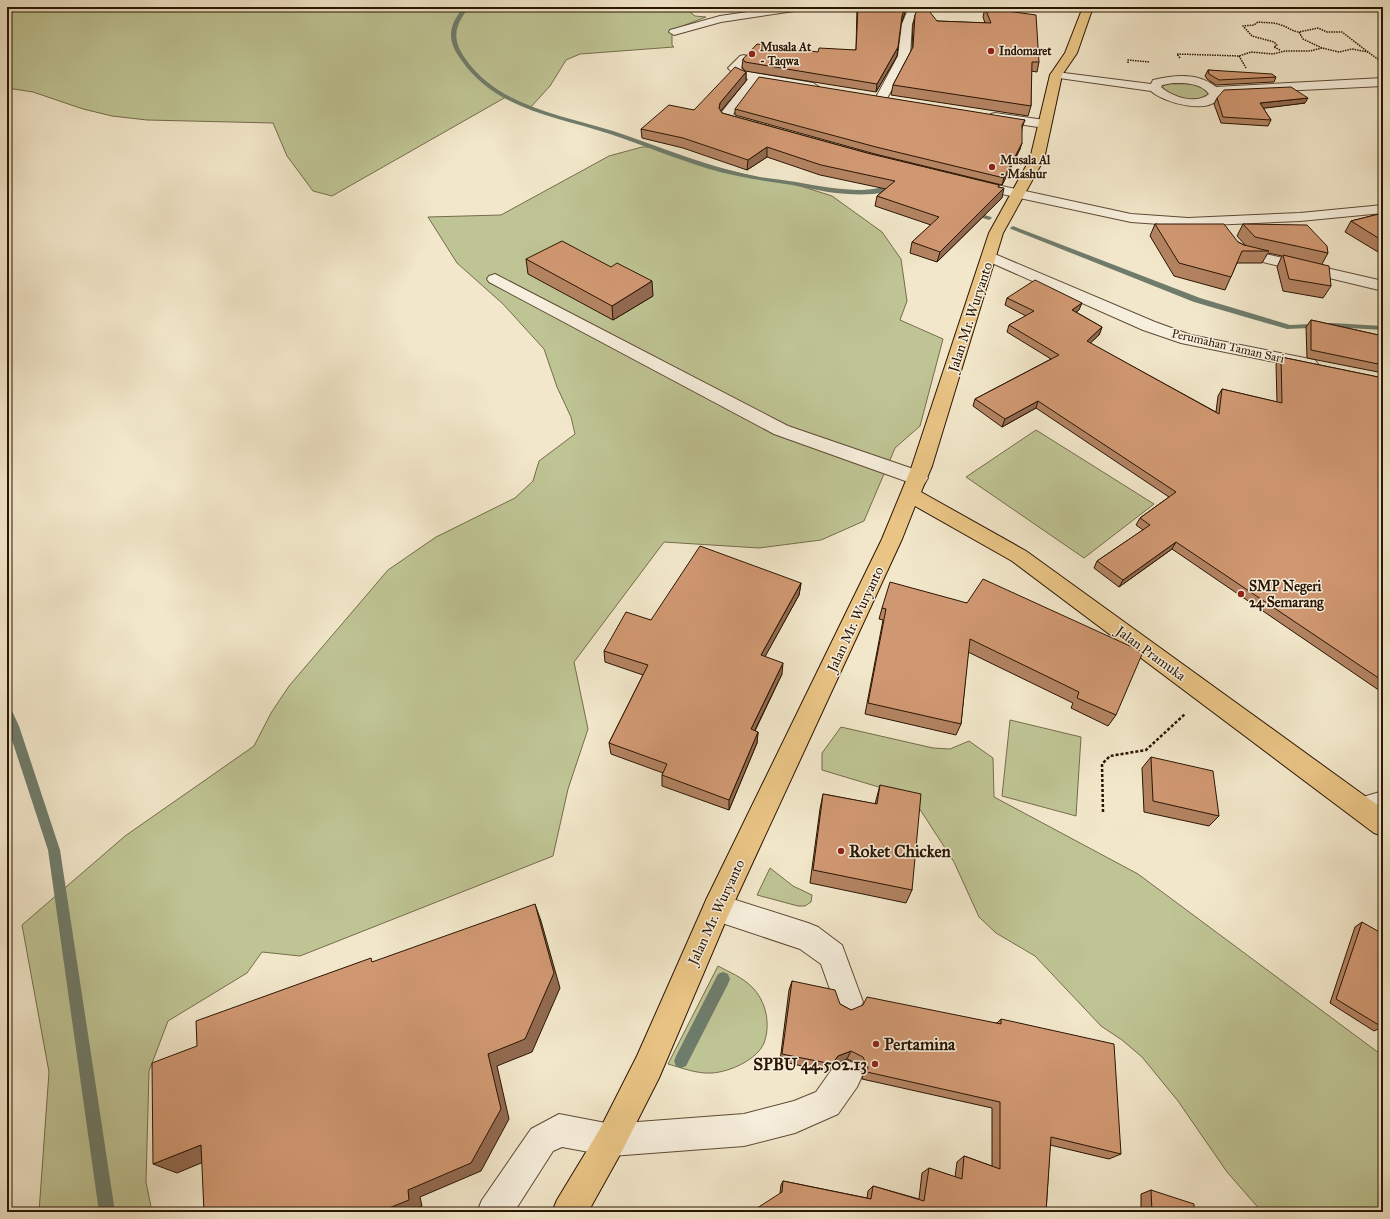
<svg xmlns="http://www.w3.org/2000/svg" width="1390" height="1219" font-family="'IM FELL Great Primer',serif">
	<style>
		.green { fill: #bfc494; stroke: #756c4b }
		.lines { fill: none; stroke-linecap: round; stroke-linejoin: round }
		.stream { fill: #6f7c6b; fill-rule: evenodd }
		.minor-casing { stroke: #5d4a34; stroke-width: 2 }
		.major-casing { stroke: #2b1502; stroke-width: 2 }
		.path-far1 { stroke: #2b1502; stroke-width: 1.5; stroke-dasharray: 1.5 1; stroke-linecap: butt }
		.path { stroke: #2b1502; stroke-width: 2.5; stroke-dasharray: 3 2; stroke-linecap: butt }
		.minor { fill: #f7efdd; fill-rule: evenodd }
		.major { fill: #e9c485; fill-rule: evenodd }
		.wall { fill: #b38362; stroke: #2b1502 }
		.shaded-wall { fill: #926a50; stroke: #2b1502 }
		.building { fill: #d09872; stroke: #2b1502 }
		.poi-dot { fill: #8f2418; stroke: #f7efdd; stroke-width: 1.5 }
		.labels { text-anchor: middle; stroke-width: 3; stroke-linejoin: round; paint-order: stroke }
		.far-poi-label { font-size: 12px; font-weight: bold; fill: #2b1502; stroke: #f7efdd; text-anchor: start }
		.far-street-label { font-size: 12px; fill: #2b1502; stroke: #f7efdd }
		.street-label { font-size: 14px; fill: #2b1502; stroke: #f7efdd }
		.poi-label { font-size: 14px; font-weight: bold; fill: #2b1502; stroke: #f7efdd; text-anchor: start }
		.near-poi-label { font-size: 17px; font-weight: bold; fill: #2b1502; stroke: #f7efdd; text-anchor: start }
	</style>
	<rect width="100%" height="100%" fill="#f2e7ca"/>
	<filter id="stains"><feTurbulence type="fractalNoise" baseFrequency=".005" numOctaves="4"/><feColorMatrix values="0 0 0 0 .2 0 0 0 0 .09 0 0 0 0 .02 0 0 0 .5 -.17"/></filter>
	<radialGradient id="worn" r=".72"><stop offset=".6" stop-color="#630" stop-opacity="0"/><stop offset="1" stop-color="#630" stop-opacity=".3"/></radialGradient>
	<g class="green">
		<path d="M7 7H694L690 12 695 16 706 17 672 30V45L674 47 580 54 566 60 550 86 530 108 506 97 332 196 313 191 287 156 273 123 147 120 112 116 83 109 33 92 7 88Z"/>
		<path d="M1188 82 1201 86 1208 92V95C1200 105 1167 98 1162 88L1167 83Z"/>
		<path d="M642 147H652L718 168 771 181 791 183 832 196 882 232 901 259 907 301 900 320 943 339 920 426 895 448 864 521 821 540 759 548 664 542 574 662 588 729 568 789 553 856 300 956 262 952 247 973 168 1021 149 1071 146 1182 152 1212H39L49 1072 22 925 125 836 254 746 271 713 289 686 388 570 436 537 515 498 533 481 539 461 575 434 571 417 557 387 544 349 503 304 457 263 428 217 501 215 609 156Z"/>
		<path d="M1036 430 1154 504 1084 558 966 477Z"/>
		<path d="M1010 720 1081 737 1076 816 1002 796Z"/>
		<path d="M841 727 933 748 950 749 969 741 993 758 994 797 1138 874 1383 1056V1212H1262L1227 1172 1178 1101 1142 1057 1122 1040 1101 1026 1035 956 996 933 979 917 954 862 912 797 822 770V753Z"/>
		<path d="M770 868 793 886 812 895 811 902 805 906H798L757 895Z"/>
		<path d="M718 966C729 972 742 977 752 987 766 1001 771 1024 764 1043 757 1060 729 1072 712 1073 697 1074 682 1068 668 1064Z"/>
	</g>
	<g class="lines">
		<g class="stream">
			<path d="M464 7H469C454 27 451 39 467 61 501 107 562 115 613 131 662 147 709 168 760 177 772 179 784 180 796 182 818 186 839 190 862 190 873 190 891 184 900 191L897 193C889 192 881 193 873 194 858 195 842 194 828 192 816 190 804 187 792 185 764 181 737 177 709 169 676 159 643 145 610 134 555 116 497 110 462 61 446 40 448 26 464 7Z"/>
			<path d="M972 211 991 217 992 218 989 220 970 214 969 213Z"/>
			<path d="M1013 226 1200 298 1290 325 1332 323 1383 326V330L1332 327 1287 329 1194 302 1011 229 1010 228Z"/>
			<path d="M7 707 11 709 19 726 60 850 115 1212H99L48 850 7 725Z"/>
			<path d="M723 972 728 974 730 979 728 984 686 1066 681 1068 676 1066 674 1061 676 1056 718 974Z"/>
		</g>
		<defs>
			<g id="minor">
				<path d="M780 7H806L801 10 721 22 674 35 669 32 670 30 720 16Z"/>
				<path d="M909 7H919L912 24 910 56 885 102H877L875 99 898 56 902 24Z"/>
				<path d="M744 55 750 58 741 68 744 71 813 83 819 87 813 91 759 81 733 114 756 121 758 124 756 127 752 128 721 119 719 116 721 113 748 79 736 76 728 68 740 56Z"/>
				<path d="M1056 72 1151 84 1153 80C1174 75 1198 72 1216 87L1383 78V86L1221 94C1214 117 1164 103 1151 91L1052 77 1050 75 1052 73ZM1173 83C1186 83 1201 83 1209 94 1196 105 1172 97 1161 87L1162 85Z"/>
				<path d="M995 113 1045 120 1051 124 1045 128 991 120 989 117 991 114Z"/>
				<path d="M974 180 1131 214 1188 218 1300 213 1383 205V213L1300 221 1188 226 1131 222 969 187 967 184 969 181Z"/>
				<path d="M1237 245 1248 250 1383 281V291L1238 256 1229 250 1232 247Z"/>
				<path d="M990 252 1155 322 1191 335 1315 360 1318 364 1315 368 1309 369 1181 343 1143 330 985 260 982 257 985 254Z"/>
				<path d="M495 274 788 426 925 473 928 478 925 483 918 485 911 483 774 434 489 282 487 279 489 276Z"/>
				<path d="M1383 791V815L1362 820 1353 816 1349 808 1353 800Z"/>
				<path d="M717 894 808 923 818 927 842 945 863 1002 858 1012 848 1017 838 1012 821 964 800 949 707 918 703 908 707 898Z"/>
				<path d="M846 1060 857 1065 862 1076 857 1087 838 1114 795 1133 744 1146 611 1156 562 1147 553 1151 514 1212H477L482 1200 531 1129 559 1114 611 1124 744 1114 794 1101 816 1092 835 1065Z"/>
			</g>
			<path id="major" d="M1083 7H1093L1077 53 1062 75 1044 159 1003 233 932 466 921 492 1026 551 1383 809V836L1374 833 1012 561 915 506 902 539 727 918 659 1078 622 1151 588 1212H552L557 1200 600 1129 637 1056 707 898 882 539 912 466 989 233 1030 159 1050 75 1065 53Z"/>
		</defs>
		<use href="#minor" class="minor-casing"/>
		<use href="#major" class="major-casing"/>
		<g class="path-far1">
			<path d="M1322 48 1303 39 1299 32 1318 28 1327 32H1342L1368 52"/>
			<path d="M1280 50 1274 47 1277 45 1274 42 1252 36 1243 26 1254 25 1258 22C1266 23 1274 22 1281 25 1288 27 1291 31 1299 32"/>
			<path d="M1239 56 1246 68"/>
			<path d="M1180 58 1177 54 1239 56 1251 52 1273 54 1285 51H1310L1322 48 1339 52 1352 49 1368 52 1379 60"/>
			<path d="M1128 63V60L1149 62"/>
		</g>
		<path class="path" d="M1103 812 1102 764 1110 756 1146 750 1185 714"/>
		<use href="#minor" class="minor"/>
		<use href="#major" class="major"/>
	</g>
	<g class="wall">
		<path d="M857 7H907L901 23 897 56 876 92 745 71 742 67 743 59 856 50Z"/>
		<path d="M985 8 1039 62 1037 72 1031 71V106L1028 116 891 95 893 85 912 49 913 24 915 15 937 21 985 23 983 17Z"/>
		<path d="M1208 70 1276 77 1274 82 1216 85 1207 79 1205 76Z"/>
		<path d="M746 72V81L721 111 722 113 867 153 999 185V187L1002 198 937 262 910 253 912 242 931 225 875 206 877 196 886 189 820 175 767 157 747 170 683 148 642 138 641 129 694 110Z"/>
		<path d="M1217 98 1305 103 1263 108 1271 120 1268 126 1221 123 1214 104Z"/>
		<path d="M735 109 1025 120 1022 128 1020 149 1002 185 875 154 735 115Z"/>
		<path d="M1383 213V255L1345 232 1351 221Z"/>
		<path d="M1155 224 1238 242 1246 246 1237 236 1243 224 1328 253 1322 264 1331 286 1323 298 1283 291 1277 267 1282 256 1268 253 1262 263H1237L1225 290 1174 276 1150 236Z"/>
		<path d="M526 259 653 296 613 320 528 274Z"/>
		<path d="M1007 298 1079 310 1076 312 1102 327 1099 335 1090 343 1216 412 1218 396 1222 389 1277 402 1276 364 1281 357 1383 378V693L1172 549 1119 587 1094 568 1097 561 1143 530 1136 525 1140 518 1169 497 1036 408 1002 427 973 406 975 399 1051 359 1007 332 1009 325 1026 316 1005 305Z"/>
		<path d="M1311 320 1383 336V373L1307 358 1306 327Z"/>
		<path d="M801 583 799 595 765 656 782 674 755 731 758 732 757 743 729 810 662 786V775L663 773 611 754 609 743 643 675 605 662 604 651 651 620Z"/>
		<path d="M967 603 1116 715 1108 726 1071 708 1073 703 968 652 961 724 956 735 865 714 883 620 879 619 882 608Z"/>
		<path d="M1151 757 1219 816 1209 826 1144 812 1142 768Z"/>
		<path d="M880 785 912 890 906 903 810 883 820 809 823 794 875 804Z"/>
		<path d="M1362 922 1382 1027 1374 1031 1330 1003 1355 927Z"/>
		<path d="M792 981 840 1004 851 1010 997 1023 1001 1019 1121 1154 1109 1159 1050 1145 1046 1212 780 1193 781 1185 783 1181 867 1198 868 1191 873 1186 919 1199 922 1173 929 1168 955 1177 957 1162 964 1156 992 1166V1108L862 1079 863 1075 858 1064 847 1059 834 1064 828 1072 780 1061 789 990Z"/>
		<path d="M1151 1190 1194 1212H1141V1194Z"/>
	</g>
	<g class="shaded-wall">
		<path d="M905 7H907L901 24 902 16Z"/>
		<path d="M898 47 897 56 876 92 877 84Z"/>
		<path d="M746 72V81L720 112 719 108 720 103Z"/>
		<path d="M1308 98 1305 103 1258 109 1260 103Z"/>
		<path d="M1022 143 1020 149 1002 185 1004 178Z"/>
		<path d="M767 147V157L747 170 748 160Z"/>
		<path d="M1004 188 1002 198 937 262 940 252Z"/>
		<path d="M652 281 653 296 613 320 612 306Z"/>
		<path d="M1082 303 1079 310 1069 317 1072 310Z"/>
		<path d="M1102 327 1099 335 1084 349 1087 341Z"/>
		<path d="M1038 401 1036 408 1002 427 1005 419Z"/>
		<path d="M1176 542 1172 549 1119 587 1123 580Z"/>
		<path d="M801 583 799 595 760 666 761 655Z"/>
		<path d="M783 663 782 674 750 740 751 729Z"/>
		<path d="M758 732 757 743 729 810V800Z"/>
		<path d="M535 904 541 921 560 988 532 1052 497 1066 509 1119 481 1171 420 1197 422 1206 409 1212H379L408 1190 488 1054Z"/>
		<path d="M851 1051 847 1059 834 1064 828 1072 832 1064 838 1056Z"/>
		<path d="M201 1145 223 1154 177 1173 153 1164Z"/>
	</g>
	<g class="building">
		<path d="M858 7H905L902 16 898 47 877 84 745 62 743 59 757 44 818 52 819 48 856 50Z"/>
		<path d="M918 7H926L937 21 991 23 985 8 1036 15 1039 62H1032L1031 106 893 85 913 47 915 15Z"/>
		<path d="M735 67 746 72 720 103 719 108 722 113 867 153 999 185 998 187 1004 188 940 252 912 242 939 217 877 196 895 181 821 165 767 147 748 160 683 138 641 129 669 105 694 110Z"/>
		<path d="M1208 70 1272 74 1276 77 1219 80 1209 74Z"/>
		<path d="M759 77 1025 120 1022 125V143L1004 178 876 147 735 109Z"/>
		<path d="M1291 87 1308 98 1260 103 1271 120 1223 117 1217 98 1224 90Z"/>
		<path d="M1383 213V241L1351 221Z"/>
		<path d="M1155 224H1224L1238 242 1244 245 1269 251H1242L1231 277 1179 263Z"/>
		<path d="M1243 224 1307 225 1327 246 1328 253 1255 237Z"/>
		<path d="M562 241 611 267 617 263 652 281 612 306 526 259Z"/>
		<path d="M1283 255 1329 266 1331 286 1289 279Z"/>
		<path d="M1035 280 1082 303 1072 310 1102 327 1087 341 1219 414 1222 389 1282 403 1281 357 1383 378V681L1176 542 1123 580 1097 561 1150 525 1140 518 1176 492 1038 401 1005 419 975 399 1059 355 1009 325 1034 311 1007 298Z"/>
		<path d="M1311 320 1383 336V365L1311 350Z"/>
		<path d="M700 546 801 583 761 655 783 663 751 729 758 732 729 800 662 775 667 764 609 743 648 665 604 651 626 612 651 620Z"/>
		<path d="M983 579 1143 652 1116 715 1077 698 1079 692 970 639 961 724 868 703 886 609 882 608 890 582 967 603Z"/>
		<path d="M1151 757 1213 771 1219 816 1153 801Z"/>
		<path d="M880 785 921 794 912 890 813 870 823 794 877 804Z"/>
		<path d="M535 904 554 973 525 1039 488 1054 501 1109 471 1163 408 1190 409 1200 379 1212H204L201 1145 153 1164 152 1063 197 1046 196 1021 371 958 372 962Z"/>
		<path d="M1362 922 1383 934V1022L1382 1027 1336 999Z"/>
		<path d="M792 981 835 990 840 1004 851 1010 863 1005 867 997 1001 1024V1019L1114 1044 1121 1154 1051 1137 1046 1212H751L782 1192 783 1181 871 1199 873 1186 924 1201 929 1168 962 1179 964 1156 1000 1169V1102L867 1072 868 1068 863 1057 851 1051 838 1056 832 1064 782 1054Z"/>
		<path d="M1151 1190 1194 1204V1212H1152Z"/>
	</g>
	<g class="poi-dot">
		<circle cx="991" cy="51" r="4"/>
		<circle cx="752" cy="54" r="4"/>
		<circle cx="992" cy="167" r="4"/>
		<circle cx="1241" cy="594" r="4"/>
		<circle cx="841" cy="851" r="4"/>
		<circle cx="876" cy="1044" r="4"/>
		<circle cx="875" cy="1064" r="4"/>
	</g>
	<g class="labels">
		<g class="far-poi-label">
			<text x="760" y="51">Musala At<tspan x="760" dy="14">- Taqwa</tspan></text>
			<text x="999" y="55">Indomaret</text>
			<text x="1000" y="164">Musala Al<tspan x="1000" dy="14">- Mashur</tspan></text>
		</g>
		<g class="far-street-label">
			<text transform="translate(1228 346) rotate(13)" y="4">Perumahan Taman Sari</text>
		</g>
		<g class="street-label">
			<text transform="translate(970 317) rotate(-72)" y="5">Jalan Mr. Wuryanto</text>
			<text transform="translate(855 619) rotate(-65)" y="5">Jalan Mr. Wuryanto</text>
			<text transform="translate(1151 653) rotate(36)" y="5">Jalan Pramuka</text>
			<text transform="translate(716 912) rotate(-65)" y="5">Jalan Mr. Wuryanto</text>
		</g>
		<g class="poi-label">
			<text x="1249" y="591">SMP Negeri<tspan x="1249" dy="16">24 Semarang</tspan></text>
		</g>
		<g class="near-poi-label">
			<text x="849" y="857">Roket Chicken</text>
			<text x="884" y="1050">Pertamina</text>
			<text x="867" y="1070" text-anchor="end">SPBU 44.502.13</text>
		</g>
	</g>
	<rect width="1390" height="1219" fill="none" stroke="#f2e7ca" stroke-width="24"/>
	<rect x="8" y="8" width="1374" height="1203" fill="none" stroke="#2b1502" stroke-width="2"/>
	<rect x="12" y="12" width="1366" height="1195" fill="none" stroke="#2b1502"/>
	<rect width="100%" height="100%" filter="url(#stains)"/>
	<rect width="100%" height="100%" fill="url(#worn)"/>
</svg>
